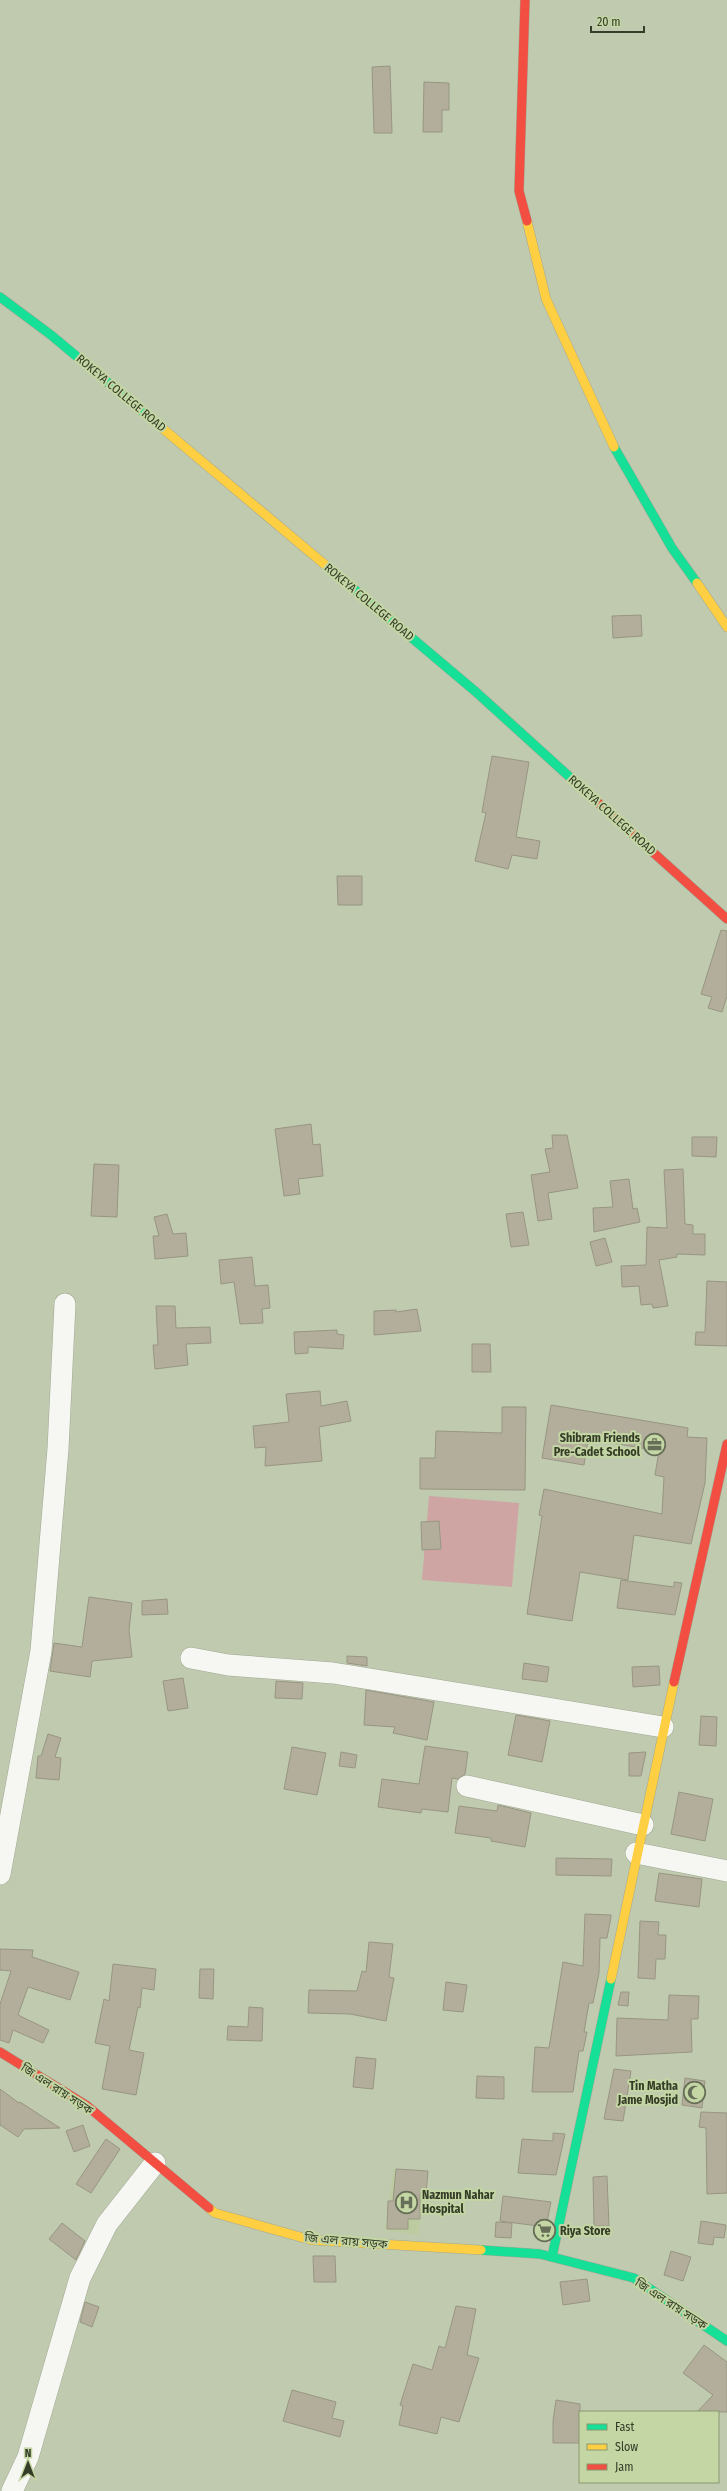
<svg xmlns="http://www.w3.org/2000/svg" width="727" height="2491" font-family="'Fira Sans Condensed','Noto Sans Bengali',sans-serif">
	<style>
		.built { fill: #bccca0 }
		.green { fill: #cfa5a4 }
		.building { fill: #b2ae9b; stroke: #989682 }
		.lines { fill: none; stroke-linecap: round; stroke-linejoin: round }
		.street-casing { stroke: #a0a893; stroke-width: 22 }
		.fast-casing { stroke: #a0a893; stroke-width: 10 }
		.slow-casing { stroke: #a0a893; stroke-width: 10 }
		.jam-casing { stroke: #a0a893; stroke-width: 10 }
		.street { stroke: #f6f7f3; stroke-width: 21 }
		.fast { stroke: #16e098; stroke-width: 9 }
		.slow { stroke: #ffcf43; stroke-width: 9 }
		.jam { stroke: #f24e42; stroke-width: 9 }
		.labels { text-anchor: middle; stroke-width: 4; stroke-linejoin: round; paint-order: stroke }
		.street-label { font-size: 12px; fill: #353c27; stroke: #c3d6a3 }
		.poi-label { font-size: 12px; font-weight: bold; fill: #353c27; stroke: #c3d6a3; text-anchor: end }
	</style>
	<rect width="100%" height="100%" fill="#c0caaf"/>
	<path class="built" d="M394 2169 427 2174 418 2235 385 2230Z"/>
	<path class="green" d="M429 1496 519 1503 512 1587 422 1580Z"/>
	<g class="building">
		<path d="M390 66 392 133H374L372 67Z"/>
		<path d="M424 82 449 83V110H442V132H423Z"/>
		<path d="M641 615 642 636 613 638 612 616Z"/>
		<path d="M492 756 529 762 516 837 540 841 537 859 512 855 508 869 475 861 486 813 482 812Z"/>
		<path d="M337 876H362V905H338Z"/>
		<path d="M721 930 727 931V996L722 1012 708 1008 712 997 701 994Z"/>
		<path d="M311 1124 313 1145 320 1144 323 1176 298 1179 300 1194 284 1196 275 1129Z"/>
		<path d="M552 1135H567L578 1188 548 1193 552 1219 538 1221 531 1175 550 1172 545 1149 553 1148Z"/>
		<path d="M692 1137H717L716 1157 692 1156Z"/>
		<path d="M94 1164 119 1165 117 1217 91 1216Z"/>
		<path d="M683 1169 685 1224 693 1225V1234H705V1255L677 1254V1257L659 1260 668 1306 653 1308 652 1304 641 1305 639 1286 622 1287 621 1266 646 1265 647 1227 667 1228 664 1170Z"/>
		<path d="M629 1179 633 1209 637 1208 640 1222 594 1232 593 1208 613 1207 610 1181Z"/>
		<path d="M523 1212 529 1245 511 1247 506 1214Z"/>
		<path d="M167 1214 173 1234 186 1233 188 1256 155 1259 153 1236H159L154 1217Z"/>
		<path d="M605 1238 612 1262 596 1266 590 1242Z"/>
		<path d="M252 1257 255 1286 268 1285 270 1308 262 1309 263 1323 240 1324 234 1282 221 1284 219 1260Z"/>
		<path d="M707 1281 727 1282V1346L695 1345 696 1332H705Z"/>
		<path d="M156 1306H175L176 1328 210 1327 211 1343 186 1344 188 1365 155 1369 153 1345H158Z"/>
		<path d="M417 1309 421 1331 374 1335V1311L396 1310V1312Z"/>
		<path d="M337 1330V1334L344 1335 343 1349 308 1347V1353L295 1354 294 1332Z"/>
		<path d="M472 1344H490L491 1372H472Z"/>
		<path d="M320 1391 321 1406 347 1401 351 1421 319 1427 322 1461 265 1466 266 1447 255 1448 253 1426 289 1422 286 1394Z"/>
		<path d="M551 1405 688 1428 687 1437 707 1438 705 1483 691 1544 634 1535 628 1580 580 1572 572 1621 527 1614 542 1516 539 1515 544 1489 662 1514 664 1477 655 1475 659 1451 588 1439 584 1465 542 1458Z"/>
		<path d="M502 1407H526L525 1490 420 1489V1458H435L436 1431 502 1433Z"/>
		<path d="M439 1521 441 1549 422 1550 421 1522Z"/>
		<path d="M621 1580 674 1587V1582L682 1583 675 1615 617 1608Z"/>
		<path d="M89 1597 132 1603 129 1630 132 1657 92 1661 90 1677 50 1671 54 1643 82 1647Z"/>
		<path d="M167 1599 168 1614 142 1615V1601Z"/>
		<path d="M347 1656 367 1657V1666L347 1663Z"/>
		<path d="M524 1663 549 1667 547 1682 522 1679Z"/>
		<path d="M659 1666 660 1685 633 1687 632 1667Z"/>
		<path d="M183 1678 188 1708 168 1711 163 1681Z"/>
		<path d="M276 1681 303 1683 302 1699 275 1698Z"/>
		<path d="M366 1690 434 1702 427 1740 393 1733 395 1727 364 1725Z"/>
		<path d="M516 1715 550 1721 542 1762 508 1755Z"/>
		<path d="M701 1716 717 1717 716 1746 699 1745Z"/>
		<path d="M48 1734 61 1738 55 1757 61 1758 59 1780 36 1778 38 1756H41Z"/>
		<path d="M425 1746 468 1752 465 1774 458 1779 452 1778 448 1812 422 1809 421 1813 378 1807 382 1779 419 1784Z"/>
		<path d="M292 1747 326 1753 317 1795 284 1789Z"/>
		<path d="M341 1752 357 1755 355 1768 339 1766Z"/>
		<path d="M646 1752 641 1776H629V1753Z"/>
		<path d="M679 1792 713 1799 705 1841 671 1834Z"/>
		<path d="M498 1805 531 1813 525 1847 491 1841V1838L455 1833 459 1806 497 1811Z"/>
		<path d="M556 1858 612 1859 611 1876 556 1875Z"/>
		<path d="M659 1873 702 1879 699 1907 655 1901Z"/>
		<path d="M585 1914 611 1915V1917L607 1938H600L599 1973 593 2003H589L584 2032H587L583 2051H579L573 2092H532L535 2047 549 2048 563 1962 583 1966Z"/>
		<path d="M640 1921 659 1922 658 1935H666L665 1959H656L655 1979 638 1978Z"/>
		<path d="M369 1942 393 1944 389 1977 394 1978 386 2021 350 2014 308 2013 309 1990 357 1991 362 1971 366 1972Z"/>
		<path d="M0 1949 33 1950 32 1957 79 1972 70 2000 28 1987 18 2015 49 2030 43 2043 13 2030 9 2043 0 2040V2004L11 1971 0 1970Z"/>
		<path d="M113 1964 156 1969 154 1990 142 1988 140 2008 138 2007 129 2050 144 2053 136 2095 102 2089 110 2046 95 2043 104 1999 109 2001Z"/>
		<path d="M200 1969H214L213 1999 199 1998Z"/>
		<path d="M446 1982 467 1985 463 2012 443 2010Z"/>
		<path d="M621 1992H629L628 2006 618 2005Z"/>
		<path d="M669 1995 699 1996 698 2019H691L692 2052 616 2056 617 2018 668 2020Z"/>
		<path d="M249 2007 263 2008 262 2041 227 2040 228 2026 248 2027Z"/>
		<path d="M356 2057 376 2059 373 2089 353 2087Z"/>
		<path d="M614 2069 631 2071 623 2121 604 2119Z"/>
		<path d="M477 2076 504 2077V2099L476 2098Z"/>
		<path d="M685 2078 705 2081 702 2108 682 2105Z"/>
		<path d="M0 2089 19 2103 20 2102 60 2128 24 2129 18 2137 0 2125Z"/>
		<path d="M701 2112 727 2113V2193L707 2194 706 2128 699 2127Z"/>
		<path d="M83 2125 90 2146 74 2152 66 2131Z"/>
		<path d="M553 2133 565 2134 556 2175 518 2173 522 2139 553 2141Z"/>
		<path d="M106 2139 120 2149 91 2193 76 2184Z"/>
		<path d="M396 2169 428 2171 426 2194H420V2219H408V2229H387L388 2201H393Z"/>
		<path d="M607 2176 609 2226H594L593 2177Z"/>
		<path d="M503 2196 551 2202 546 2227 500 2221Z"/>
		<path d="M701 2221 726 2225 724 2238 714 2237 713 2245 698 2243Z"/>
		<path d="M496 2222 512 2223 511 2238 495 2237Z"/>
		<path d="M62 2223 85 2241 76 2260 49 2239Z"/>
		<path d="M671 2251 691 2257 683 2281 664 2275Z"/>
		<path d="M313 2256H335L336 2282H314Z"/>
		<path d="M587 2279 590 2301 563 2305 560 2282Z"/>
		<path d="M85 2302 99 2307 92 2327 80 2322Z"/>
		<path d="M456 2306 476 2309 467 2355 479 2358 459 2422 441 2417 437 2434 399 2425 403 2406 400 2405 413 2364 432 2370 439 2346 445 2348Z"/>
		<path d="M704 2345 727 2362V2412H697L713 2395 683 2373Z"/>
		<path d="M292 2390 336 2402 332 2418 344 2421 340 2437 283 2421Z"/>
		<path d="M556 2400 580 2404V2443H553V2421Z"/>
	</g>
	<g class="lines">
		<defs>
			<g id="street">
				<path d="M191 1658 228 1665 333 1673 663 1727"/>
				<path d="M467 1786 643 1825"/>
				<path d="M636 1853 727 1871"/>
				<path d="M0 1874 41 1651 58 1449 65 1304"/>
				<path d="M12 2491 28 2457 80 2278 107 2224 155 2163"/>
			</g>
			<g id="fast">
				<path d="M0 297 51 335 161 427"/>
				<path d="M614 447 672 548 697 583"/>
				<path d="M342 579 476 692 595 800"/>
				<path d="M481 2250 540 2254 634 2278 727 2341"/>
				<path d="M552 2257 611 1979"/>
			</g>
			<g id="slow">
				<path d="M527 221 546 299 614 447"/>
				<path d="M161 427 342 579"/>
				<path d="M697 583 727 627"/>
				<path d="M611 1979 674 1682"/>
				<path d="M209 2208 215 2213 311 2240 481 2250"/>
			</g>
			<g id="jam">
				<path d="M525 0 519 191 527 221"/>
				<path d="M595 800 727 919"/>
				<path d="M674 1682 727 1444"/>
				<path d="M0 2052 86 2105 209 2208"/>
			</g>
		</defs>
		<use href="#street" class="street-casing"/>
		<use href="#fast" class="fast-casing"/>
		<use href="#slow" class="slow-casing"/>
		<use href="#jam" class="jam-casing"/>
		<use href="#street" class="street"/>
		<use href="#fast" class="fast"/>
		<use href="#slow" class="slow"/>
		<use href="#jam" class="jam"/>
	</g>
	<defs>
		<symbol id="office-ring" viewBox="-11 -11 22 22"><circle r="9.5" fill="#c3d6a3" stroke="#666e57" stroke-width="1.5"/><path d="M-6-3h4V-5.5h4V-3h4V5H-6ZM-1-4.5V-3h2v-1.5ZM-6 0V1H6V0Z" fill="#666e57"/></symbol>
		<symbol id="mosque-ring" viewBox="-11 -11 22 22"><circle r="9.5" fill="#c3d6a3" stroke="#666e57" stroke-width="1.5"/><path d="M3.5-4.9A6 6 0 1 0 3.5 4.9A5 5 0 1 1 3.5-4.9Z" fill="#666e57"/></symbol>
		<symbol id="hospital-ring" viewBox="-11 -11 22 22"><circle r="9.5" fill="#c3d6a3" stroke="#666e57" stroke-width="1.5"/><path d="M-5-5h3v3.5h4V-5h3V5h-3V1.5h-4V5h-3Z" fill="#666e57"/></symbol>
		<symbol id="supermarket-ring" viewBox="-11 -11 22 22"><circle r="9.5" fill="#c3d6a3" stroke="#666e57" stroke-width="1.5"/><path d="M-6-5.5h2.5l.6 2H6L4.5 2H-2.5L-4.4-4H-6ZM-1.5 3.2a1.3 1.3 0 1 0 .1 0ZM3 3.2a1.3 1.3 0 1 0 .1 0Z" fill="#666e57"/></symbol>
	</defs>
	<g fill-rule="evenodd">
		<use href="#office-ring" x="642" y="1432" width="25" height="25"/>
		<use href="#mosque-ring" x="682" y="2080" width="25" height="25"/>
		<use href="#hospital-ring" x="394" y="2190" width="25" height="25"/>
		<use href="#supermarket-ring" x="532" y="2218" width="25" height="25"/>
	</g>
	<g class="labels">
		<g class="street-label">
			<text transform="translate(121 393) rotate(40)" y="4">ROKEYA COLLEGE ROAD</text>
			<text transform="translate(369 602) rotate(40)" y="4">ROKEYA COLLEGE ROAD</text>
			<text transform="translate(612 815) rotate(42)" y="4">ROKEYA COLLEGE ROAD</text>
			<text transform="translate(57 2089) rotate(33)" y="4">জি এল রায় সড়ক</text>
			<text transform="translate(346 2241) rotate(5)" y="4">জি এল রায় সড়ক</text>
			<text transform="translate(671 2304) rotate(33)" y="4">জি এল রায় সড়ক</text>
		</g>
		<g class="poi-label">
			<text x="640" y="1442">Shibram Friends<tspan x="640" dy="14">Pre-Cadet School</tspan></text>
			<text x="678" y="2090">Tin Matha<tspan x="678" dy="14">Jame Mosjid</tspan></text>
			<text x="422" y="2199" text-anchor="start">Nazmun Nahar<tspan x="422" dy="14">Hospital</tspan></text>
			<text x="560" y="2235" text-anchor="start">Riya Store</text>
		</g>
	</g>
	<rect x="579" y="2411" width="140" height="72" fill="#c3d6a3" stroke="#8a9871"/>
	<rect x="587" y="2424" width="20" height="6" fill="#16e098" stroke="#8a9871"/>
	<text x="615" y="2431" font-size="12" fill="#353c27">Fast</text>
	<rect x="587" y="2444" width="20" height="6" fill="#ffcf43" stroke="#8a9871"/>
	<text x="615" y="2451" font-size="12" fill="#353c27">Slow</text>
	<rect x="587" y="2464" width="20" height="6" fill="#f24e42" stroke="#8a9871"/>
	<text x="615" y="2471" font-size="12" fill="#353c27">Jam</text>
	<g transform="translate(28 2463)" stroke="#c3d6a3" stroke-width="3" paint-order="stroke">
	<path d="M0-3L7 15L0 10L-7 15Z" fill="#353c27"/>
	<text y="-6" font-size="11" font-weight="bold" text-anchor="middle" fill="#353c27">N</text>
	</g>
	<path d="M591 26v6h53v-6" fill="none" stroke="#353c27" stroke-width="2"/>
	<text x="597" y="26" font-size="12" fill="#353c27" stroke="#c3d6a3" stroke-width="3" paint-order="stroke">20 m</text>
</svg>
